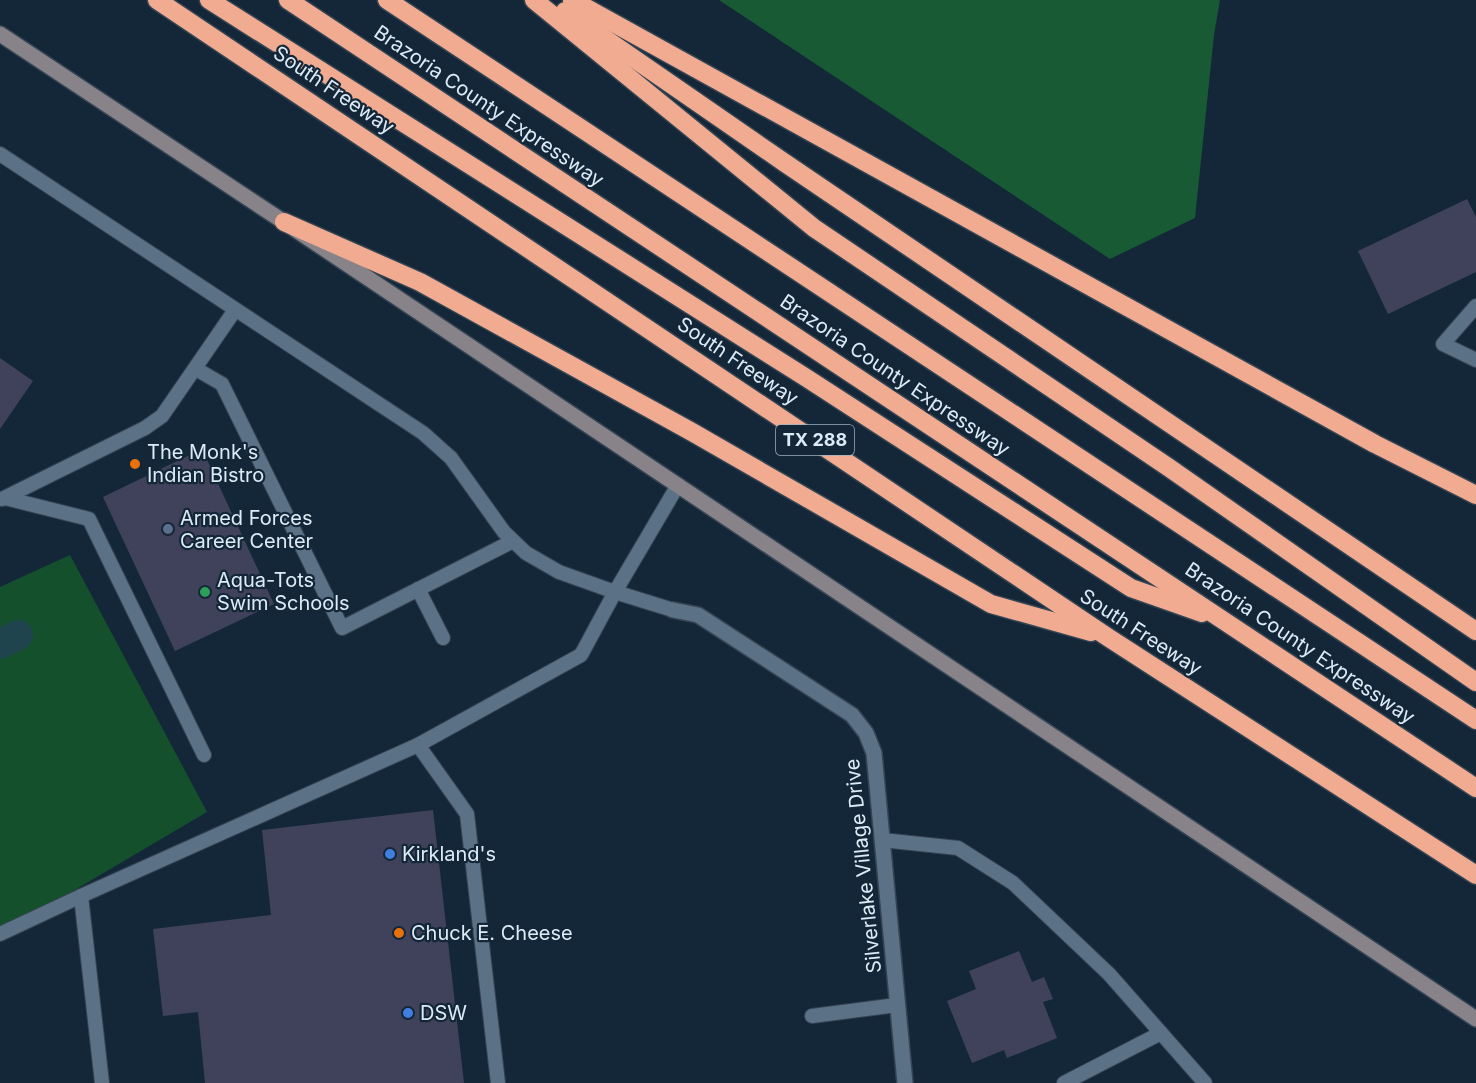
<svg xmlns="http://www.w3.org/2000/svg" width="1476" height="1083" font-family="Inter,sans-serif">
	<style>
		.green { fill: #15502d }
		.forest { fill: #185a33 }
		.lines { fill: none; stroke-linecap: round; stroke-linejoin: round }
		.canal { stroke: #1f444e; stroke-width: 30 }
		.building { fill: #40425b }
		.lane-casing { stroke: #354453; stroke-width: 16 }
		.street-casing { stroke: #354453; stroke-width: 18 }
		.secondary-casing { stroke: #354453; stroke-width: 18 }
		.highway-casing { stroke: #354453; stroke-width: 21 }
		.lane { stroke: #5b7286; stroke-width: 14 }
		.street { stroke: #5b7286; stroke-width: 15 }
		.secondary { stroke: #888389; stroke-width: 15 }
		.highway { stroke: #f0ab90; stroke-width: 18 }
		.food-dot { fill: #e8710a; stroke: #132739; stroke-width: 2 }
		.service-dot { fill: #5c6f8a; stroke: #132739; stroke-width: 2 }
		.leisure-dot { fill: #2e9e5b; stroke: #132739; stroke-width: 2 }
		.shop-dot { fill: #3f7fe0; stroke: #132739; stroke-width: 2 }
		.labels { text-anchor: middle; stroke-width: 4.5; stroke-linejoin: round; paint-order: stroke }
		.shield { fill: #132739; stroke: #a1b0be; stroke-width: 1.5 }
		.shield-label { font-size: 18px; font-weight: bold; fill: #deebf7 }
		.street-label { font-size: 20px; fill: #deebf7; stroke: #132739 }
		.poi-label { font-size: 20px; fill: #deebf7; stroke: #132739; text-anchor: start }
	</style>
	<rect width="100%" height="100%" fill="#132739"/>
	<path class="green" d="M70 555 207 812 0 934V587Z"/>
	<path class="forest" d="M719 0H1220L1214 35 1195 218 1110 259Z"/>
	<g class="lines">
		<path class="canal" d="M0 644 18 635"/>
	</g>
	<g class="building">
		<path d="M1467 199 1476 217V272L1388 314 1358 251Z"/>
		<path d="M0 358 33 381 0 429Z"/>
		<path d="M202 449 274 604 175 651 103 497Z"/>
		<path d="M433 810 464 1083H205L198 1012 163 1016 153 929 271 915 262 830Z"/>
		<path d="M1019 951 1032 982 1044 977 1053 999 1043 1002 1057 1038 1007 1058 1004 1050 972 1063 947 1001 976 989 969 971Z"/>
	</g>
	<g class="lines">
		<defs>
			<g id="lane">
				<path d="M0 154 423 433 451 458 504 532 526 553 559 572 615 592 678 485"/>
				<path d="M1476 306 1443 344 1476 360"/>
				<path d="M196 369 222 384 342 628 513 541"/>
				<path d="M5 498 89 519 204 755"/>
				<path d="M2 499 145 428 162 416 235 310"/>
				<path d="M418 589 443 638"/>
				<path d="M418 745 467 814 498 1083"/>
				<path d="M882 840 958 848 1013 883 1109 974 1205 1083"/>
				<path d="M81 896 102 1083"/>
				<path d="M0 934 81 896 418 745 581 655 615 592 673 610"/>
				<path d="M812 1016 897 1005"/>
				<path d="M1064 1083 1161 1033"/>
			</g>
			<path id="street" d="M673 610 698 615 852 715 866 733 874 753 905 1083"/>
			<path id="secondary" d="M0 34 284 222 1476 1019"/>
			<g id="highway">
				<path d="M157 0 1109 638 1476 875"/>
				<path d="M209 0 805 377 1131 588 1202 613"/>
				<path d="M288 0 1476 788"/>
				<path d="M387 0 1476 720"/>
				<path d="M534 0 814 228 1168 467 1476 682"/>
				<path d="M572 0 1375 444 1476 495"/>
				<path d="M565 11 785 163 1476 631"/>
				<path d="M284 222 420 282 692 432 991 604 1091 632"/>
			</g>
		</defs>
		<use href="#lane" class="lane-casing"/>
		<use href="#street" class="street-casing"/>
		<use href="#secondary" class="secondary-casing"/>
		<use href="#highway" class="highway-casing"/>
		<use href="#lane" class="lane"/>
		<use href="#street" class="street"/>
		<use href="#secondary" class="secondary"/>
		<use href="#highway" class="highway"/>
	</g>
	<g class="food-dot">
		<circle cx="135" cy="464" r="6"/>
		<circle cx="399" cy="933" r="6"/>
	</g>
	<circle class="service-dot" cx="168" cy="529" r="6"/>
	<circle class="leisure-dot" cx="205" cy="592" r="6"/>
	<g class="shop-dot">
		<circle cx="390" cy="854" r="6"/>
		<circle cx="408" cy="1013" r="6"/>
	</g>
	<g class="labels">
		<rect class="shield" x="776" y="425" width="78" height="30" rx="4.5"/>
		<g class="shield-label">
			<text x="815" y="446">TX 288</text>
		</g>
		<g class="street-label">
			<text transform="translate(334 90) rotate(34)" y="7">South Freeway</text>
			<text transform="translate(489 106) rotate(34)" y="7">Brazoria County Expressway</text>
			<text transform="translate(738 361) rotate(34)" y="7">South Freeway</text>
			<text transform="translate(895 375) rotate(34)" y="7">Brazoria County Expressway</text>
			<text transform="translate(1141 632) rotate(33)" y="7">South Freeway</text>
			<text transform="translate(1300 643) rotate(34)" y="7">Brazoria County Expressway</text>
			<text transform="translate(863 866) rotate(-96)" y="7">Silverlake Village Drive</text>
		</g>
		<g class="poi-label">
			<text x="147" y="459">The Monk's<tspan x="147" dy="23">Indian Bistro</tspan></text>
			<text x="180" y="525">Armed Forces<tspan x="180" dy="23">Career Center</tspan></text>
			<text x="217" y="587">Aqua-Tots<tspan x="217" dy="23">Swim Schools</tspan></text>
			<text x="402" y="861">Kirkland's</text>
			<text x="411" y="940">Chuck E. Cheese</text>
			<text x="420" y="1020">DSW</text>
		</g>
	</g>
</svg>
